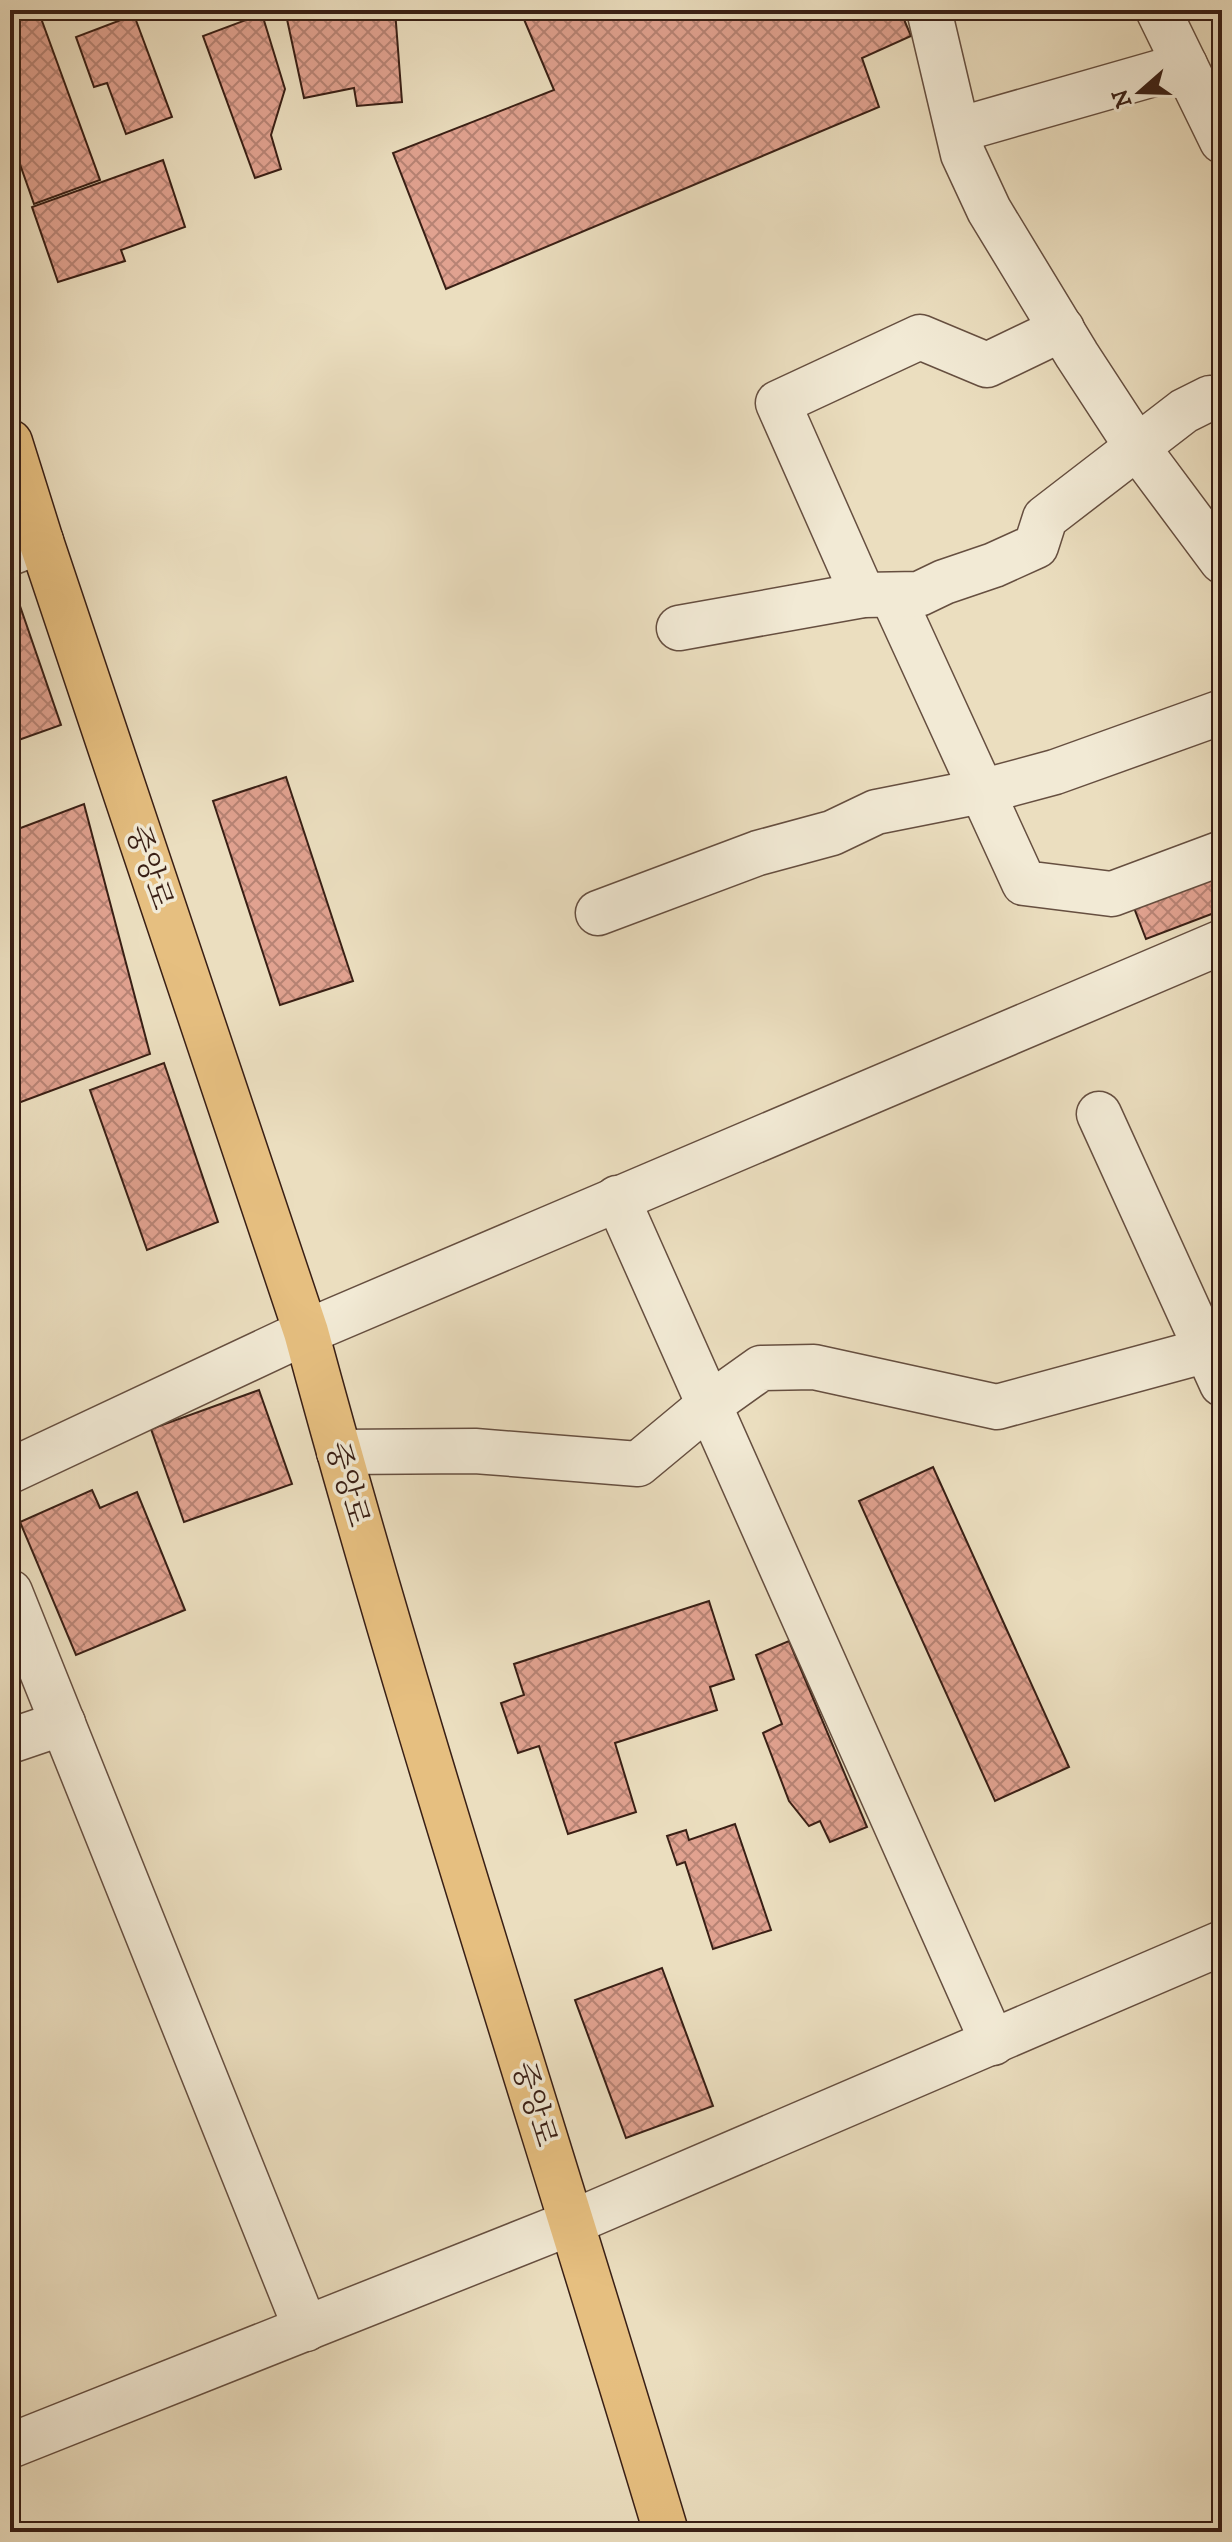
<svg xmlns="http://www.w3.org/2000/svg" width="1232" height="2542" font-family="'IM FELL DW Pica','Noto Serif KR',serif">
	<style>
		.building { fill: url(#building-cross-hatch); stroke: #391f15; stroke-width: 2 }
		.lines { fill: none; stroke-linecap: round; stroke-linejoin: round }
		.minor-casing { stroke: #664f40; stroke-width: 47 }
		.major-casing { stroke: #391f15; stroke-width: 47 }
		.minor { stroke: #f2ead5; stroke-width: 44 }
		.major { stroke: #e6bf80; stroke-width: 44 }
		.labels { text-anchor: middle; stroke-width: 7; stroke-linejoin: round; paint-order: stroke }
		.street-label { font-size: 30px; fill: #391f15; stroke: #f2ead5 }
	</style>
	<defs>
		<pattern id="building-cross-hatch" width="8" height="8" patternUnits="userSpaceOnUse" patternTransform="scale(2)"><rect width="8" height="8" fill="#e1a290"/><path d="M0 0l8 8M0 8l8-8" fill="none" stroke="#b78374"/></pattern>
	</defs>
	<rect width="100%" height="100%" fill="#ebdebf"/>
	<filter id="stains"><feTurbulence type="fractalNoise" baseFrequency=".0025" numOctaves="4"/><feColorMatrix values="0 0 0 0 .2 0 0 0 0 .09 0 0 0 0 .02 0 0 0 .5 -.17"/></filter>
	<radialGradient id="worn" r=".72"><stop offset=".6" stop-color="#630" stop-opacity="0"/><stop offset="1" stop-color="#630" stop-opacity=".3"/></radialGradient>
	<g class="building">
		<path d="M38 10 100 180 34 204 10 136V21Z"/>
		<path d="M285 10H395L402 102 357 106 354 88 304 98Z"/>
		<path d="M520 10H900L911 36 862 58 879 107 446 289 393 153 554 90Z"/>
		<path d="M262 14 285 89 271 135 281 169 255 178 203 36Z"/>
		<path d="M134 15 172 117 126 134 107 83 94 87 76 37Z"/>
		<path d="M163 160 185 227 121 250 125 261 58 282 32 207Z"/>
		<path d="M10 577 61 725 10 743Z"/>
		<path d="M286 777 353 981 280 1005 213 801Z"/>
		<path d="M84 804 150 1054 10 1106V832Z"/>
		<path d="M1222 865V910L1146 939 1131 900Z"/>
		<path d="M164 1063 218 1222 147 1250 90 1090Z"/>
		<path d="M259 1390 292 1484 184 1522 151 1429Z"/>
		<path d="M933 1467 1069 1767 995 1801 859 1501Z"/>
		<path d="M92 1490 100 1508 137 1492 185 1610 76 1655 20 1522Z"/>
		<path d="M709 1601 734 1679 710 1687 717 1710 615 1743 636 1812 568 1834 539 1746 518 1753 501 1703 524 1695 514 1664Z"/>
		<path d="M789 1641 867 1827 830 1842 820 1821 809 1826 789 1801 763 1733 782 1724 756 1655Z"/>
		<path d="M735 1824 771 1930 713 1949 685 1862 677 1865 667 1836 686 1830 689 1840Z"/>
		<path d="M662 1968 713 2106 626 2138 575 2000Z"/>
	</g>
	<g class="lines">
		<defs>
			<g id="minor">
				<path d="M929 10 963 154 989 210 1077 355 1137 447 1222 561"/>
				<path d="M1158 10 1222 141"/>
				<path d="M958 130 1185 65"/>
				<path d="M10 553 41 541"/>
				<path d="M863 595 778 403 920 337 987 365 1062 329"/>
				<path d="M892 595 1024 883 1112 894 1222 853"/>
				<path d="M679 628 863 595 919 594 944 582 994 565 1036 546 1045 518 1184 411 1210 398 1222 400"/>
				<path d="M598 913 758 853 832 833 876 812 992 789 1055 772 1222 712"/>
				<path d="M1099 1114 1222 1384"/>
				<path d="M617 1198 993 2043"/>
				<path d="M339 1452 475 1451 638 1464 709 1405 761 1368 814 1367 997 1407 1222 1346"/>
				<path d="M10 1471 306 1332 1222 942"/>
				<path d="M10 1592 306 2329"/>
				<path d="M10 1741 63 1723"/>
				<path d="M10 2446 573 2222 1222 1943"/>
			</g>
			<path id="major" d="M10 442 41 541 306 1332C415 1735 546 2132 666 2532"/>
		</defs>
		<use href="#minor" class="minor-casing"/>
		<use href="#major" class="major-casing"/>
		<use href="#minor" class="minor"/>
		<use href="#major" class="major"/>
	</g>
	<g class="labels">
		<g class="street-label">
			<text transform="translate(150 867) rotate(71)" y="10">중앙로</text>
			<text transform="translate(348 1484) rotate(74)" y="10">중앙로</text>
			<text transform="translate(535 2104) rotate(73)" y="10">중앙로</text>
		</g>
	</g>
	<rect width="1232" height="2542" fill="none" stroke="#ebdebf" stroke-width="40"/>
	<rect x="12" y="12" width="1208" height="2518" fill="none" stroke="#391f15" stroke-width="4"/>
	<rect x="20" y="20" width="1192" height="2502" fill="none" stroke="#391f15" stroke-width="2"/>
	<g transform="translate(1140 92) rotate(250)" stroke="#f2ead5" stroke-width="6" paint-order="stroke">
	<path d="M0-6L14 30L0 20L-14 30Z" fill="#391f15"/>
	<text y="-12" font-size="22" font-weight="bold" text-anchor="middle" fill="#391f15">N</text>
	</g>
	<rect width="100%" height="100%" filter="url(#stains)"/>
	<rect width="100%" height="100%" fill="url(#worn)"/>
</svg>
